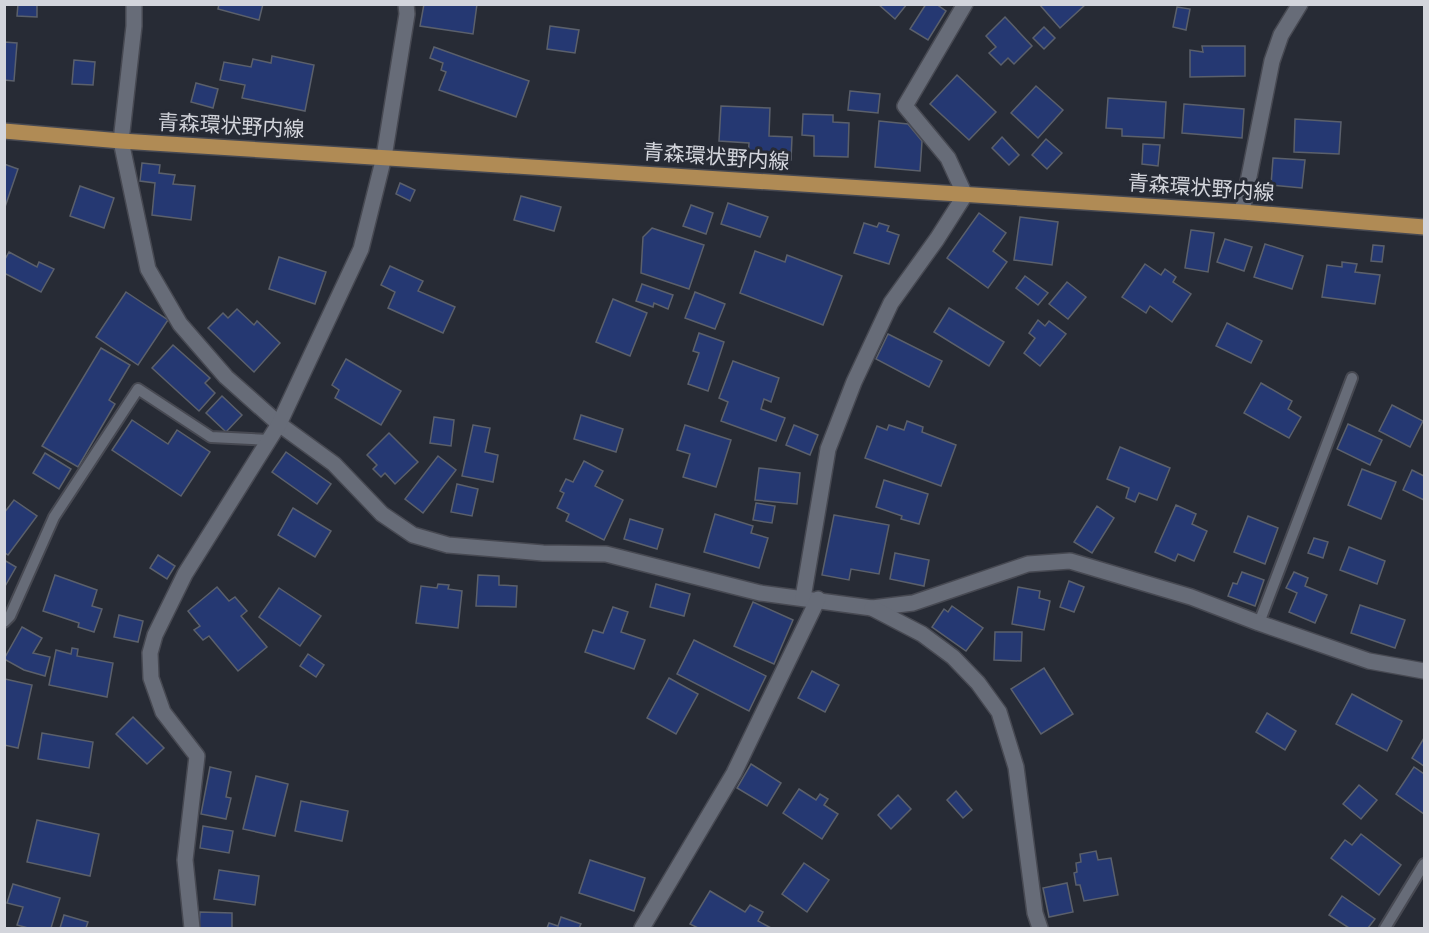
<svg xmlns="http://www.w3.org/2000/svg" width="1429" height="933" font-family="Signika,'Noto Sans JP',sans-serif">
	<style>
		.building { fill: #253872; stroke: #5b606b; stroke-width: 1.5 }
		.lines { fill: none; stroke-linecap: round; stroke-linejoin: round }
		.service-casing { stroke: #474952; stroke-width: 14 }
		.minor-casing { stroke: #474952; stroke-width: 18 }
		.primary-casing { stroke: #474952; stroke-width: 18 }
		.service { stroke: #676c78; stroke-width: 10 }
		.minor { stroke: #676c78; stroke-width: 15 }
		.primary { stroke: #b08b55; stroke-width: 15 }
		.labels { text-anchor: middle; stroke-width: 6; stroke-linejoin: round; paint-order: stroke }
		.street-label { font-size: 21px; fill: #d3d5dc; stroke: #272b35 }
	</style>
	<rect width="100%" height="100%" fill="#272b35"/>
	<g class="building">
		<path d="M18 4H37V17L17 16Z"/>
		<path d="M219 4H263L259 20 218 9Z"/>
		<path d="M424 4H477L473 34 420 26Z"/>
		<path d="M878 4H907L895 19Z"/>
		<path d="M926 4H936L946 11 928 40 910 29Z"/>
		<path d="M1039 4H1086L1060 28Z"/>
		<path d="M1177 7 1190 9 1186 30 1173 27Z"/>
		<path d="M1005 17 1032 46 1014 64 1008 58 1001 65 989 53 996 47 986 36Z"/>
		<path d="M550 26 579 30 575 53 547 49Z"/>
		<path d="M1044 27 1055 38 1044 49 1033 38Z"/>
		<path d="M4 42 17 43 14 81 4 80Z"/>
		<path d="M1202 46H1245V76L1190 77V50L1203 52Z"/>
		<path d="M434 47 529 81 516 117 439 90 446 72 441 70 443 63 430 58Z"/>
		<path d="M272 56 314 65 305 111 242 98 245 85 220 80 224 62 251 67 253 59 271 63Z"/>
		<path d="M74 60 95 62 93 85 72 84Z"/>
		<path d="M957 75 996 112 969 140 930 104Z"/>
		<path d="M196 83 218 89 213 108 191 102Z"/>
		<path d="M1036 86 1063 110 1038 138 1011 113Z"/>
		<path d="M850 91 880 94 878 113 848 110Z"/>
		<path d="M1108 98 1166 102 1164 138 1122 136V129L1106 128Z"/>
		<path d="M1184 104 1244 109 1242 138 1182 133Z"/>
		<path d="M721 106 770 108 769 136 792 137 791 160 748 158 749 143 719 141Z"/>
		<path d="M803 114 833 115V122L849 123 848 157 814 156V136L802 135Z"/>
		<path d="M1295 119 1341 122 1339 154 1294 152Z"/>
		<path d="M879 121 908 124 922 141 920 171 875 167Z"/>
		<path d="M1002 137 1019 155 1009 165 992 148Z"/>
		<path d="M1046 139 1062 153 1047 169 1032 155Z"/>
		<path d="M1143 144 1160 145 1158 166 1142 164Z"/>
		<path d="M1273 158 1305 160 1302 188 1271 185Z"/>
		<path d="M142 163 160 165 159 173 175 175 173 184 195 186 191 220 152 215 155 183 140 181Z"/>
		<path d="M4 164 18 169 5 207H4Z"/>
		<path d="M400 183 415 190 410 201 396 194Z"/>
		<path d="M80 186 114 198 104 228 70 216Z"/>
		<path d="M521 196 561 207 554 231 514 220Z"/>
		<path d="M728 203 768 217 760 237 721 224Z"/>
		<path d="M691 205 713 213 706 234 683 226Z"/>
		<path d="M979 213 1006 233 993 251 1007 262 988 288 947 258Z"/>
		<path d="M1020 217 1058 222 1052 265 1014 260Z"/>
		<path d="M864 223 877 227 879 223 889 226 887 231 899 235 889 264 854 253Z"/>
		<path d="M652 228 704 245 689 289 641 273 643 237Z"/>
		<path d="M1191 230 1214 233 1208 272 1185 268Z"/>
		<path d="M1225 239 1252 247 1244 271 1217 262Z"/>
		<path d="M1265 244 1303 256 1292 289 1254 277Z"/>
		<path d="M1373 245 1384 246 1382 262 1371 261Z"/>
		<path d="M755 251 785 262 787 255 842 276 823 325 740 293Z"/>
		<path d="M9 252 37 267 39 262 54 269 41 292 4 273V261Z"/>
		<path d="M279 257 326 272 315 304 269 289Z"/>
		<path d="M1342 262 1357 264 1355 272 1380 275 1375 304 1322 297 1327 265 1342 267Z"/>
		<path d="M1145 264 1161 275 1165 269 1176 277 1173 282 1191 294 1172 322 1150 306 1146 313 1122 297Z"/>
		<path d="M390 266 423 281 418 291 455 307 443 333 388 308 395 292 381 285Z"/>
		<path d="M1025 276 1048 293 1038 305 1016 288Z"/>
		<path d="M1067 282 1086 297 1068 319 1049 304Z"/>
		<path d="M642 284 673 295 668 309 654 303 653 307 636 301Z"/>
		<path d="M126 292 168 320 138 365 96 337Z"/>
		<path d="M695 292 725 304 715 329 685 318Z"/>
		<path d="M613 299 647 313 630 356 596 342Z"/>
		<path d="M949 308 1004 342 989 366 934 332Z"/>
		<path d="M237 309 254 325 257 321 280 343 254 372 208 328 223 313 228 318Z"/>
		<path d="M1038 320 1045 326 1049 321 1066 334 1040 366 1024 353 1035 338 1029 333Z"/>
		<path d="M1227 323 1262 341 1251 363 1216 346Z"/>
		<path d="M699 333 724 342 708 391 688 384 699 353 693 351Z"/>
		<path d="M888 334 942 361 929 387 876 359Z"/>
		<path d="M173 345 210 378 205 383 215 393 199 411 152 368Z"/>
		<path d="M101 348 130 365 109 400 115 404 78 467 42 446Z"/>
		<path d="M346 359 401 391 381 425 335 398 339 390 332 385Z"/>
		<path d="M733 361 779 378 771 402 764 399 761 409 785 418 776 441 721 421 728 402 719 398Z"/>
		<path d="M1261 383 1292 401 1288 409 1301 417 1289 438 1244 413Z"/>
		<path d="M222 396 242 415 226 432 206 413Z"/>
		<path d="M1392 405 1423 421 1410 447 1379 431Z"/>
		<path d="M581 415 623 429 616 452 574 439Z"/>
		<path d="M434 417 454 420 451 446 430 443Z"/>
		<path d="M132 420 168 444 177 430 210 452 181 496 112 450Z"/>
		<path d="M907 421 923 427 922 432 956 445 941 486 865 458 877 426 887 430 889 425 904 430Z"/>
		<path d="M1348 424 1382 440 1370 465 1337 449Z"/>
		<path d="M473 425 490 428 485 452 498 455 493 482 462 476Z"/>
		<path d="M685 425 731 440 716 487 683 477 690 454 677 450Z"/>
		<path d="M794 425 818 435 810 455 786 445Z"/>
		<path d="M389 433 418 462 395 484 385 473 381 477 373 469 377 465 367 455Z"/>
		<path d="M1120 447 1170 468 1157 500 1139 493 1135 502 1126 498 1129 488 1107 479Z"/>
		<path d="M286 452 331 484 317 504 272 472Z"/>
		<path d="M45 453 71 469 59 489 33 473Z"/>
		<path d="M438 456 456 470 423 513 405 499Z"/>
		<path d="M584 461 603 471 595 486 623 500 604 540 566 521 569 514 557 508 564 493 560 491 566 479 573 482Z"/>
		<path d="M759 468 800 473 797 504 755 500Z"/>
		<path d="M1362 469 1396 482 1381 519 1348 505Z"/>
		<path d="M1412 470 1424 476V500L1403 490Z"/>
		<path d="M884 480 928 494 919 524 901 519 902 516 876 507Z"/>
		<path d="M457 484 478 489 472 516 451 512Z"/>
		<path d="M14 500 37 516 8 555 4 552V513Z"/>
		<path d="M756 503 775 506 772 523 753 520Z"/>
		<path d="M1176 505 1196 514 1192 524 1207 531 1194 561 1178 554 1175 561 1155 552Z"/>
		<path d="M1097 506 1114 518 1092 553 1074 542Z"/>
		<path d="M293 508 331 531 315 557 278 535Z"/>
		<path d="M715 514 753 526 751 533 768 538 759 568 704 552Z"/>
		<path d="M834 515 889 525 879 574 851 569 849 580 822 575Z"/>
		<path d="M1248 516 1278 528 1265 564 1234 552Z"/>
		<path d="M630 519 663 529 657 549 624 539Z"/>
		<path d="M1314 538 1328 542 1323 558 1308 553Z"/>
		<path d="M1349 547 1385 561 1377 584 1340 570Z"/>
		<path d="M895 553 929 560 924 586 890 579Z"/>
		<path d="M158 555 175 566 167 579 150 568Z"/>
		<path d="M4 560 16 567 4 588Z"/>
		<path d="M1242 572 1264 580 1255 606 1228 596 1233 583 1237 584Z"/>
		<path d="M1294 572 1308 578 1305 586 1327 595 1315 623 1289 612 1297 593 1286 588Z"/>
		<path d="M55 575 97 590 92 606 102 609 94 632 78 627 79 623 43 611Z"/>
		<path d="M478 575 499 576V585L517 586 516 607 476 606Z"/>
		<path d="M1069 581 1084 587 1074 612 1060 607Z"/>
		<path d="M438 584 449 585 448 589 462 591 458 628 416 623 421 586 437 588Z"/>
		<path d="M656 584 690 594 684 616 650 607Z"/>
		<path d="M217 587 229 601 235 597 247 611 241 616 267 647 238 671 209 636 203 640 194 630 200 626 188 611Z"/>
		<path d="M1018 587 1040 591 1039 598 1050 601 1044 630 1012 624Z"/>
		<path d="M279 588 321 616 300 646 259 617Z"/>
		<path d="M753 602 793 620 774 664 734 646Z"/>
		<path d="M1360 605 1405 620 1395 648 1351 633Z"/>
		<path d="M952 606 983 628 966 651 932 627 944 609 948 612Z"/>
		<path d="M613 607 628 612 621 632 645 640 634 669 585 652 593 630 603 633Z"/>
		<path d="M119 615 143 621 138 642 114 637Z"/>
		<path d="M22 627 42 638 33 653 50 657 45 676 24 670 4 659Z"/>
		<path d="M995 632H1022L1021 661 994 660Z"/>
		<path d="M694 640 766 676 749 711 677 674Z"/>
		<path d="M72 648 78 649 77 656 113 663 107 697 49 685 56 650 71 654Z"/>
		<path d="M308 654 324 665 316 677 300 666Z"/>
		<path d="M1044 668 1073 714 1041 734 1011 689Z"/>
		<path d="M812 671 839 685 825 712 798 698Z"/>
		<path d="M669 678 698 694 676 734 647 718Z"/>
		<path d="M5 679 32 685 18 748 4 745Z"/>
		<path d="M1352 694 1402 721 1387 751 1336 724Z"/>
		<path d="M1267 713 1296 731 1285 750 1256 732Z"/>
		<path d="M133 717 164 748 147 764 116 734Z"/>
		<path d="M42 733 93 742 89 768 38 759Z"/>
		<path d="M1424 738V766L1412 758Z"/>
		<path d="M751 764 781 783 767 806 737 788Z"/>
		<path d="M210 767 231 772 226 797 231 798 226 819 201 814Z"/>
		<path d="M1414 767 1424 774V814L1396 794Z"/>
		<path d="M256 776 288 784 275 836 243 829Z"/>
		<path d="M1359 785 1377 800 1361 819 1343 804Z"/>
		<path d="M799 789 816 800 820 794 828 799 824 805 838 814 822 839 783 813Z"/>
		<path d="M956 791 972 810 963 818 947 800Z"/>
		<path d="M898 795 911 809 891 829 878 815Z"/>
		<path d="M301 801 348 811 342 841 295 831Z"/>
		<path d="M37 820 99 834 90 876 27 862Z"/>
		<path d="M203 826 233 831 229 853 200 848Z"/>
		<path d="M1361 834 1401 865 1379 895 1331 858 1345 840 1352 845Z"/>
		<path d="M1096 851 1098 860 1111 858 1118 895 1084 901 1080 885H1076L1074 873 1077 872 1076 863 1081 862 1080 854Z"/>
		<path d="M590 860 645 878 634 911 579 893Z"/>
		<path d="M804 863 829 880 807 912 782 894Z"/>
		<path d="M219 870 259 876 255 905 214 899Z"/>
		<path d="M1067 883 1073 912 1049 917 1043 888Z"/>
		<path d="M13 884 60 898 51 928H28L17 925 23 907 7 903Z"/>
		<path d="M710 891 745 912 750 905 763 912 758 921 771 928H698L690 924Z"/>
		<path d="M1342 896 1375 919 1368 928H1349L1329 915Z"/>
		<path d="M200 912 232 913V928H199Z"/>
		<path d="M64 915 88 922 86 928H60Z"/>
		<path d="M561 917 581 924 579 928H547L549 923 558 926Z"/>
	</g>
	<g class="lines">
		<defs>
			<g id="service">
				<path d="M4 622 10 616 54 517 138 389 211 437 269 440"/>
				<path d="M1259 623 1352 378"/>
				<path d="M1385 928 1424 864"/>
			</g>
			<g id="minor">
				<path d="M134 4V26L121 141 148 269 180 324 226 377 279 424 334 464 382 514 413 535 448 545 543 553 606 554 760 593 872 608 913 603 1028 564 1070 561 1191 597 1259 623 1369 661 1424 671"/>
				<path d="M1242 212 1272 61 1281 35 1300 4"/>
				<path d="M803 598 828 449 854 382 891 303 937 239 965 195 948 158 905 106 965 4"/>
				<path d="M872 608 922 634 953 657 978 683 999 712 1016 767 1035 913 1040 928"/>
				<path d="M192 928 185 860 197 756 163 712 151 678 150 653 155 635 185 574 279 424 361 249 384 157 407 14 406 4"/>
				<path d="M642 928 734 773 818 599"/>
			</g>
			<path id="primary" d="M4 131 121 141 1242 212 1424 227"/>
		</defs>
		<use href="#service" class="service-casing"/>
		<use href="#minor" class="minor-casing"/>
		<use href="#primary" class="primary-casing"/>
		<use href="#service" class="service"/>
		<use href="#minor" class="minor"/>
		<use href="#primary" class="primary"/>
	</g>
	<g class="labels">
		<g class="street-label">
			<text transform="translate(231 126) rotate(3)" y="7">青森環状野内線</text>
			<text transform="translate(716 157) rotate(4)" y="7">青森環状野内線</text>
			<text transform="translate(1201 188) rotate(4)" y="7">青森環状野内線</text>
		</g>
	</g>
	<rect width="1429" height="933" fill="none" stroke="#d3d5dc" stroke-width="12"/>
</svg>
